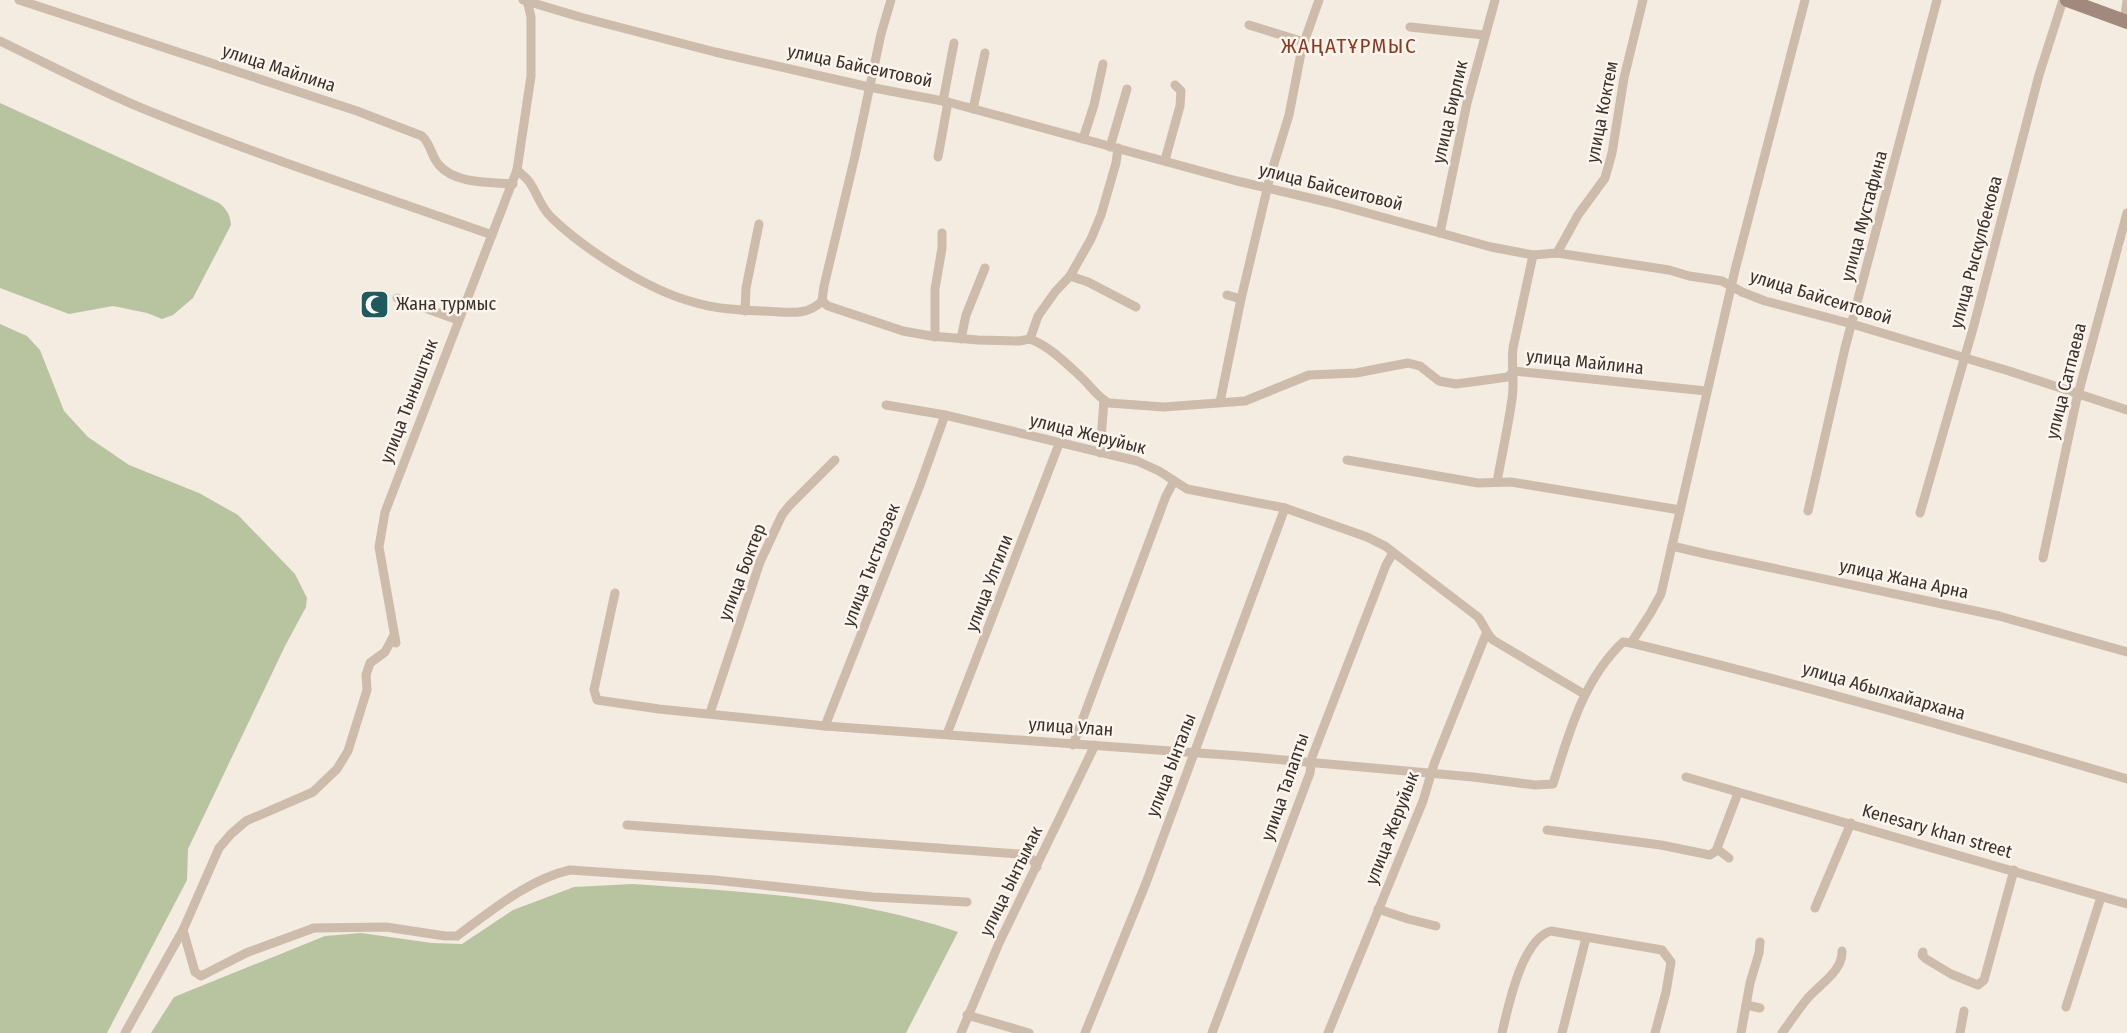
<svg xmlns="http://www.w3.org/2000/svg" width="2127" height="1033" font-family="'Fira Sans Condensed',sans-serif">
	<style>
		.green { fill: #b8c4a0 }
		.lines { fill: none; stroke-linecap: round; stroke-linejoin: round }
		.street { stroke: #cdbbac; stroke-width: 9 }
		.secondary { stroke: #a18a7d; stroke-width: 14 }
		.labels { text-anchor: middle; stroke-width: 5; stroke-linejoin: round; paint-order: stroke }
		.street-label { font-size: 18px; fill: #3b302b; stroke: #fbf5ee }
		.poi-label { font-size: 18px; fill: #3b302b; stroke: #fbf5ee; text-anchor: start }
		.quarter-label { font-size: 21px; letter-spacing: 1.5px; fill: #8c3b22; stroke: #fbf5ee }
	</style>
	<rect width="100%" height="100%" fill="#f4ebe1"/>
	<g class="green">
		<path d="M0 103 219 203C227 210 230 214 231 225L193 298 173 315 162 319 147 313 113 306 69 314 0 288Z"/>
		<path d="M0 324 27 336 40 350 64 411 88 437 129 465 199 493 238 515 295 574 307 598 306 607 285 646 188 849 187 880 107 1033H0Z"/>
		<path d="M633 884C743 892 854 896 958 932L906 1033H151L174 997 325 936 361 933 432 943 462 944 513 910 574 887Z"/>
	</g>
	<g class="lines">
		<g class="street">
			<path d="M19 0 357 111 422 136C431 144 431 156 439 165 455 184 490 182 513 184"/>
			<path d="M523 0 580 17 715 52 869 87 948 102 1237 181 1331 203 1491 247 1533 255 1557 253 1669 270 1689 276 1722 281 1742 292 1765 301 1852 324 2009 371 2127 410"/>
			<path d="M2124 21 2127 1"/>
			<path d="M1249 25 1304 42"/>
			<path d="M1410 27 1484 35"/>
			<path d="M0 41C48 64 95 89 144 109 259 156 376 194 492 235"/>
			<path d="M943 101 954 43"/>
			<path d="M973 109 985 53"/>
			<path d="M1083 139 1094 105 1103 64"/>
			<path d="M1110 147 1127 89"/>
			<path d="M938 157 948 102"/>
			<path d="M1165 160 1180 106 1181 91 1175 85"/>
			<path d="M517 170C521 174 527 178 530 183 538 195 541 208 552 218 585 250 648 290 693 302 716 309 738 310 761 311 783 311 806 318 822 301L828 306 903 331 931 336 978 340 1019 341 1030 339C1049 346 1066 363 1081 377 1090 385 1098 398 1109 403L1164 407 1245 401 1309 375 1356 373 1408 363 1420 366 1439 381 1456 384 1508 377 1514 371 1706 391"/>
			<path d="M1440 233 1467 103 1495 0"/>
			<path d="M1557 253 1578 215 1605 178 1612 153 1624 78 1643 0"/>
			<path d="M1070 276 1088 282 1136 307"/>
			<path d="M1227 295 1241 299"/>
			<path d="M397 298 458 320"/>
			<path d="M822 301 824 286 855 156 881 34 891 0"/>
			<path d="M745 311 746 288 759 224"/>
			<path d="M935 337V289L942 248V233"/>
			<path d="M961 339 966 315 985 268"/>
			<path d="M1030 339 1038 316 1055 292 1070 276 1091 239 1101 215 1116 163 1118 148"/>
			<path d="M1220 402 1241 299 1270 177 1289 115 1302 48 1319 0"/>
			<path d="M886 405 945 415 1137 461 1159 471 1187 489 1285 508 1367 537 1385 546 1478 617C1484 625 1486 633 1493 640L1584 694"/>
			<path d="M1100 453 1104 400"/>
			<path d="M1347 460 1478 483 1511 482 1680 510"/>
			<path d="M1497 482C1502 454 1508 427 1512 399 1515 381 1511 365 1513 348L1533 255"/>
			<path d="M1808 511 1845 348 1937 0"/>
			<path d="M1920 513 1974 325 2039 75 2063 0"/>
			<path d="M1672 546 1706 554 1999 616 2127 652"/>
			<path d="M2043 558 2076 402 2127 213"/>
			<path d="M615 593 594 690 597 700 659 709 825 726 1240 756 1473 777 1535 785 1553 784C1569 733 1583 680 1623 642L1631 643 1650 614 1661 594 1735 270 1805 0"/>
			<path d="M396 643 379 547 385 512 517 170 531 76V17L527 0"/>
			<path d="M1631 643C1798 683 1962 730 2127 779"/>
			<path d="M710 713 760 562 782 515 789 506 835 460"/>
			<path d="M825 726 920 485 945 415"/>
			<path d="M947 734 1059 444"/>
			<path d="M1073 745 1166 496 1174 481"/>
			<path d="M1686 777 2127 904"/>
			<path d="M627 825 1019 854 1033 860 1037 867"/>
			<path d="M1547 830 1661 845 1710 855 1716 851 1738 793"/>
			<path d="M1717 849 1729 858"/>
			<path d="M1815 908 1851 823"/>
			<path d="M1378 909 1408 919 1436 926"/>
			<path d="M183 930 195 972 201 976 246 953 314 928 386 927 445 936H457C491 911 529 879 570 870L714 880 873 897 967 902"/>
			<path d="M1923 952 1922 955 1926 959 1951 974 1978 985 1984 980 2014 870"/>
			<path d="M1746 1005 1760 1008"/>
			<path d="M2066 1007 2101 897"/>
			<path d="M967 1015 1029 1033"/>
			<path d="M125 1033 183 930 219 848 231 834 246 821 313 792 337 769 348 751 367 690 366 675 370 663 385 652 394 635"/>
			<path d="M961 1033 999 943 1095 745"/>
			<path d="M1085 1033 1146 883 1285 508"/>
			<path d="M1212 1033 1310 773 1312 757 1386 565 1393 553"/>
			<path d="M1328 1033 1423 801 1434 764 1486 634"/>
			<path d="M1502 1033C1508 1007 1522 939 1551 931L1662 950 1671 962 1666 992 1655 1033"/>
			<path d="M1562 1033 1586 938"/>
			<path d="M1741 1033 1750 983 1759 953 1760 942"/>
			<path d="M1782 1033C1790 1022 1798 1010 1807 999 1819 985 1843 971 1842 951"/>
			<path d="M1960 1033 1964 1011"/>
		</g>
		<path class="secondary" d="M2067 0 2127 22"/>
	</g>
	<defs>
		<symbol id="mosque-square" viewBox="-11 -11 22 22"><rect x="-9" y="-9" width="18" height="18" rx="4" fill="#1f5a5e" stroke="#fbf5ee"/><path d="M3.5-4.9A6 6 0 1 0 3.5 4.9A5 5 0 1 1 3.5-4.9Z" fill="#fff"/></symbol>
	</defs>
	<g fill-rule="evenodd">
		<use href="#mosque-square" x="358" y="288" width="33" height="33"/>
	</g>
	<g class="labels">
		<g class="street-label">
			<text transform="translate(860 66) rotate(12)" y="6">улица Байсеитовой</text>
			<text transform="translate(279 68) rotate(18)" y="6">улица Майлина</text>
			<text transform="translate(1450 112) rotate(-77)" y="6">улица Бирлик</text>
			<text transform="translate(1602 112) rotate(-79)" y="6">улица Коктем</text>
			<text transform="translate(1331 187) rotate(14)" y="6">улица Байсеитовой</text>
			<text transform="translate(1864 216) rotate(-75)" y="6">улица Мустафина</text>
			<text transform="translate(1976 252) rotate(-75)" y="6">улица Рыскулбекова</text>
			<text transform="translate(1821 297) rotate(17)" y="6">улица Байсеитовой</text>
			<text transform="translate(1585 362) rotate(6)" y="6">улица Майлина</text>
			<text transform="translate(2066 381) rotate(-76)" y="6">улица Сатпаева</text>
			<text transform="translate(409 401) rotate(-69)" y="6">улица Тыныштык</text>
			<text transform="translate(1088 434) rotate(14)" y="6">улица Жеруйык</text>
			<text transform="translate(871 565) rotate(-69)" y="6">улица Тыстыозек</text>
			<text transform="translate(742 572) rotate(-69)" y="6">улица Боктер</text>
			<text transform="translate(1904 579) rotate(12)" y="6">улица Жана Арна</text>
			<text transform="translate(989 583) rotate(-69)" y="6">улица Улгили</text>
			<text transform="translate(1884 691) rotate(16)" y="6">улица Абылхайархана</text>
			<text transform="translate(1071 727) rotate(4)" y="6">улица Улан</text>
			<text transform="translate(1171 765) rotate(-69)" y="6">улица Ынталы</text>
			<text transform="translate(1285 787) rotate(-71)" y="6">улица Талапты</text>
			<text transform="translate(1392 828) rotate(-69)" y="6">улица Жеруйык</text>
			<text transform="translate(1937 831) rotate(16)" y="6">Kenesary khan street</text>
			<text transform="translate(1011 881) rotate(-64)" y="6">улица Ынтымак</text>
		</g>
		<g class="poi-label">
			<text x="396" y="310">Жана турмыс</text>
		</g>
		<g class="quarter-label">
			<text x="1349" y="53">ЖАҢАТҰРМЫС</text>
		</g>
	</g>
</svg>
